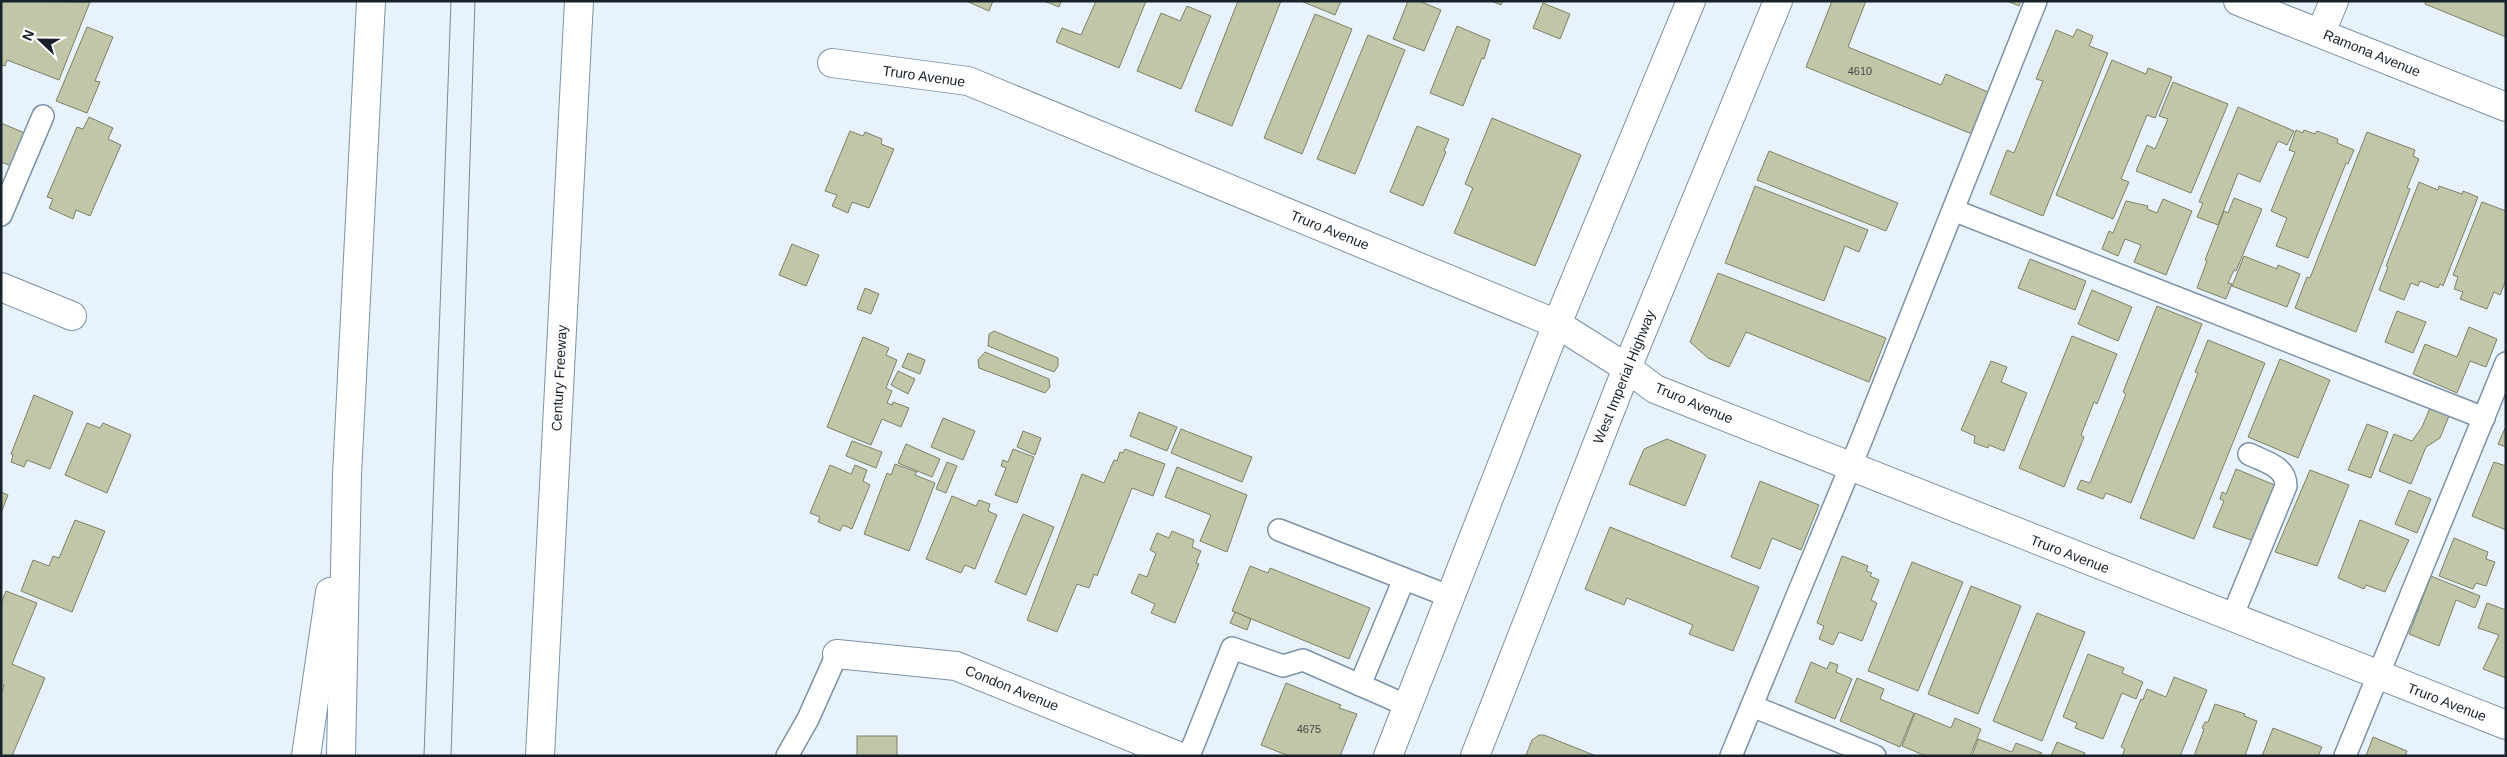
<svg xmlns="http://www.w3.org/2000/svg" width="2507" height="757" font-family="Helvetica,sans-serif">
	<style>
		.building { fill: #c1c6a8; stroke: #7d8266 }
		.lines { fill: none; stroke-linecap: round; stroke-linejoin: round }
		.service-casing { stroke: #7c93a8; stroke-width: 24 }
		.minor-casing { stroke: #7c93a8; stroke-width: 30 }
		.tertiary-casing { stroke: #7c93a8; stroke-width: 30 }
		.primary-casing { stroke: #7c93a8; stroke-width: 30 }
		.motorway-casing { stroke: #7c93a8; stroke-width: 30 }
		.service { stroke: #fff; stroke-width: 21 }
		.minor { stroke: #fff; stroke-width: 28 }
		.tertiary { stroke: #fff; stroke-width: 28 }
		.primary { stroke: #fff; stroke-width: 28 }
		.motorway { stroke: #fff; stroke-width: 28 }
		.tram { stroke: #7f8992; stroke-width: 1 }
		.labels { text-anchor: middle; stroke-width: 4; stroke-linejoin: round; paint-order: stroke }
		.number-label { font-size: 11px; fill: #434b4a }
		.street-label { font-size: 14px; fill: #19222a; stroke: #fefefe }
	</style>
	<rect width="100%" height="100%" fill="#e8f2fc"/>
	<g class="building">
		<path d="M1 1 90 2 59 80 7 60 5 66 1 65Z"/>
		<path d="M966 1H993L989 11Z"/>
		<path d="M1044 1H1061L1059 7Z"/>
		<path d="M1096 1H1146L1119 68 1056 42 1062 28 1081 35Z"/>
		<path d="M1238 1H1281L1232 126 1195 111Z"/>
		<path d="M1301 1H1341L1335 15Z"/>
		<path d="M1408 1H1419L1441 10 1424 51 1393 39Z"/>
		<path d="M1491 1H1503L1501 5Z"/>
		<path d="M1832 1H1866L1848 47 1941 85 1946 74 1988 92 1972 134 1806 67Z"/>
		<path d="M2007 1H2021L2019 6Z"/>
		<path d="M2426 1H2506V37L2425 4Z"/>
		<path d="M1543 3 1570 14 1560 39 1533 28Z"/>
		<path d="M1187 6 1211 16 1181 89 1137 71 1161 13 1180 21Z"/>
		<path d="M1315 14 1352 29 1302 154 1264 138Z"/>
		<path d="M1457 26 1490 40 1484 59 1482 58 1463 106 1430 93Z"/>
		<path d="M87 27 113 37 95 81 100 82 87 113 56 101Z"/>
		<path d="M2077 29 2093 36 2089 46 2108 53 2043 216 1990 194 2007 150 2014 153 2043 81 2036 79 2056 30 2073 37Z"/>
		<path d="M1368 35 1405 50 1355 174 1317 159Z"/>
		<path d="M2112 60 2146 74 2148 68 2172 77 2155 118 2147 115 2121 179 2129 182 2113 219 2056 195Z"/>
		<path d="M2173 82 2228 104 2191 193 2136 171 2147 145 2155 149 2168 119 2159 116Z"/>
		<path d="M2238 107 2294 131 2287 145 2278 141 2260 182 2238 173 2218 225 2197 217 2203 203 2199 202Z"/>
		<path d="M89 117 113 128 108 139 121 145 90 216 76 210 73 219 49 208 53 199 47 197 77 127 83 129Z"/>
		<path d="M1492 118 1581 155 1535 266 1454 233 1473 188 1465 184Z"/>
		<path d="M1 123 27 134 14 167 1 162Z"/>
		<path d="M1417 126 1449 139 1444 151 1446 152 1423 206 1390 192Z"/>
		<path d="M2296 130 2303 133 2304 130 2315 134 2317 131 2338 139 2337 143 2354 150 2348 164 2346 163 2308 258 2276 246 2287 218 2271 211 2295 152 2289 150Z"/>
		<path d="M850 131 863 136 865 132 882 139 881 144 894 149 869 208 852 202 848 213 832 206 837 195 825 191Z"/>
		<path d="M2367 132 2415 150 2413 156 2419 159 2407 188 2410 189 2356 332 2295 308 2307 277 2310 278Z"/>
		<path d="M1769 151 1898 203 1886 231 1757 180Z"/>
		<path d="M2419 182 2438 190 2439 186 2462 194 2463 191 2478 197 2443 286 2440 284 2438 288 2420 281 2418 286 2411 283 2404 300 2379 290 2388 267 2386 266Z"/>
		<path d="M1755 186 1868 230 1859 252 1845 246 1824 301 1725 263Z"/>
		<path d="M2234 198 2262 209 2236 271 2234 270 2228 283 2232 284 2226 299 2197 288 2207 261 2205 260 2224 211 2228 213Z"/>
		<path d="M2163 199 2192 211 2166 275 2134 262 2141 245 2125 239 2118 256 2102 249 2109 231 2113 233 2126 201 2148 206 2147 209 2157 213Z"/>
		<path d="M2482 202 2506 211V280L2500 295 2494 292 2487 309 2460 299 2463 292 2454 289 2458 277 2453 275Z"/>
		<path d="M792 244 819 255 806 286 779 275Z"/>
		<path d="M2244 256 2277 269 2278 265 2300 274 2287 307 2232 286Z"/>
		<path d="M2030 259 2086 281 2075 310 2018 288Z"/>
		<path d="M1718 273 1886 338 1869 382 1746 332 1729 367 1708 358 1690 342Z"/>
		<path d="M865 288 879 294 871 314 857 309Z"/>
		<path d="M2092 290 2132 307 2118 341 2078 324Z"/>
		<path d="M2157 306 2202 324 2131 503 2106 493 2103 499 2077 489 2081 480 2090 483 2126 394 2123 392Z"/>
		<path d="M2397 311 2426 322 2413 353 2385 342Z"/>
		<path d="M2469 327 2497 339 2486 367 2470 361 2457 393 2413 374 2425 344 2457 357Z"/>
		<path d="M994 331 1058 358V366L1054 372 988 346 989 334Z"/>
		<path d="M2072 336 2117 354 2097 404 2094 402 2081 435 2084 437 2064 487 2019 468Z"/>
		<path d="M863 337 889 348 886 355 897 360 886 388 892 391 887 403 892 405 893 402 909 408 901 427 882 419 871 445 827 427Z"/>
		<path d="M2208 340 2265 363 2194 539 2140 518 2198 373 2195 372Z"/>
		<path d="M985 352 1049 379 1050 387 1045 393 979 368 978 360Z"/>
		<path d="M908 353 925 360 920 374 902 367Z"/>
		<path d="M2280 359 2330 380 2298 458 2248 437Z"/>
		<path d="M1991 361 2007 367 2001 382 2027 393 2004 451 1989 445 1988 448 1974 443 1975 436 1961 430Z"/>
		<path d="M898 371 915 379 908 394 891 385Z"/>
		<path d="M34 395 73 412 50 469 27 460 24 467 11 462 13 455 11 454Z"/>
		<path d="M2430 408 2449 416 2440 438 2426 447 2411 484 2379 471 2394 434 2412 441 2422 427Z"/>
		<path d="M1139 412 1177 427 1167 451 1130 436Z"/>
		<path d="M943 418 975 431 963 460 931 447Z"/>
		<path d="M87 423 100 428 103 423 131 435 107 493 65 475Z"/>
		<path d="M2367 424 2388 432 2371 478 2348 470Z"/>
		<path d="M2506 426V447L2498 444Z"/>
		<path d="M1181 429 1252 457 1242 482 1171 453Z"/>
		<path d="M1023 431 1041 438 1035 455 1017 447Z"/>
		<path d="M1667 439 1706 455 1685 506 1629 484 1644 449Z"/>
		<path d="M852 441 882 452 876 468 846 456Z"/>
		<path d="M906 444 940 459 932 477 898 463Z"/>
		<path d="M1013 449 1034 457 1017 503 995 495 1006 468 1001 466 1003 460 1008 462Z"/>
		<path d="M1125 449 1165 464 1153 496 1132 488 1097 576 1094 574 1089 588 1077 584 1057 632 1027 620 1082 474 1104 483 1114 460 1117 461 1120 452 1123 453Z"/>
		<path d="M947 462 957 466 946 493 936 489Z"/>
		<path d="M2494 462 2506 466V530L2472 516Z"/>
		<path d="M895 464 917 472 915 475 935 483 909 551 864 534 887 473 891 475Z"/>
		<path d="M830 465 851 474 855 465 867 470 863 481 870 485 852 529 843 525 840 531 818 522 820 517 810 513Z"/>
		<path d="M1177 467 1247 495 1227 552 1200 541 1211 515 1165 497Z"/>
		<path d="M2236 469 2277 486 2254 541 2213 527 2224 501 2220 499 2222 492 2226 494Z"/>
		<path d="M2310 470 2349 485 2317 566 2275 552Z"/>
		<path d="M1760 481 1819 505 1801 550 1772 538 1760 569 1731 557Z"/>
		<path d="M2409 490 2431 499 2417 533 2395 524Z"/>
		<path d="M1 492 8 495 1 513Z"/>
		<path d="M952 496 976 506 979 500 990 504 988 511 997 515 975 569 965 565 961 573 926 559Z"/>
		<path d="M1023 514 1054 527 1026 595 995 582Z"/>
		<path d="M75 520 105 531 72 612 21 591 33 560 49 566 53 556 59 558Z"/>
		<path d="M2360 520 2409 540 2385 592 2366 585 2364 589 2338 578Z"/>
		<path d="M1610 527 1759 587 1733 651 1689 634 1693 625 1627 598 1624 605 1585 589Z"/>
		<path d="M1172 531 1194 540 1192 547 1201 551 1196 563 1199 564 1175 623 1151 613 1155 604 1131 593 1139 574 1147 577 1156 553 1150 550 1157 533 1169 538Z"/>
		<path d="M2454 538 2488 552 2486 559 2495 562 2486 586 2476 583 2473 589 2439 576Z"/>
		<path d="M1842 556 1868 566 1866 571 1872 573 1870 576 1879 580 1871 600 1877 603 1862 641 1839 632 1833 645 1819 639 1824 626 1817 623Z"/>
		<path d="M1912 562 1963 582 1918 691 1868 671Z"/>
		<path d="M1250 566 1268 573 1270 568 1370 608 1349 659 1232 611Z"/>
		<path d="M2431 576 2480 596 2475 608 2456 600 2439 646 2409 634Z"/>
		<path d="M1971 586 2021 606 1978 714 1928 694Z"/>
		<path d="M6 591 37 603 12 664 45 678 12 756H1V693L4 685 1 684V604Z"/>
		<path d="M2487 603 2506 610V678L2483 669 2499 635 2478 628Z"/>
		<path d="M1235 612 1251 619 1247 630 1230 623Z"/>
		<path d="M2037 613 2085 632 2042 741 1993 721Z"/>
		<path d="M2088 654 2124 668 2122 673 2143 682 2136 699 2122 693 2103 739 2075 728 2077 723 2063 717Z"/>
		<path d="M1811 662 1827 669 1830 662 1838 665 1836 672 1852 679 1835 719 1795 702Z"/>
		<path d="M2174 677 2207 690 2180 756H2122L2125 749 2121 747 2141 699 2143 700 2147 689 2166 697Z"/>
		<path d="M1857 678 1884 689 1880 699 1914 713 1900 747 1840 721Z"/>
		<path d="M1286 683 1341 705 1339 708 1357 714 1340 756H1289L1261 745Z"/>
		<path d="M2215 704 2245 714 2244 716 2257 721 2245 756H2194L2204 729 2202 728 2205 722H2208Z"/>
		<path d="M1915 713 1951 728 1955 718 1981 729 1970 756H1926L1902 746Z"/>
		<path d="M2273 728 2322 747 2318 756H2262Z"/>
		<path d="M1539 735H1544L1596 756H1524L1526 755 1532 740Z"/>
		<rect x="857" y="736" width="40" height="20"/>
		<path d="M2373 737 2407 751 2405 756H2366Z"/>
		<path d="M1978 739 2012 752 2016 743 2042 753 2041 756H1972Z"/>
		<path d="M2057 742 2085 753 2084 756H2051Z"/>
	</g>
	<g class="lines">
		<defs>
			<g id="service">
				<path d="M1953 210 2484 418"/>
				<path d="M1 215 43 116"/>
				<path d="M1279 530 1451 597"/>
				<path d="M2232 617 2286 486C2286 466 2265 462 2249 454"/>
				<path d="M1360 685 1404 579"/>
				<path d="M1752 706 1875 756"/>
				<path d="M787 756 808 719 837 654"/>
				<path d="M1189 756 1232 648 1283 666 1303 660 1408 706"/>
				<path d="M1731 756 1861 441 2036 1"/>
				<path d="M2345 756 2506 363"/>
			</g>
			<g id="minor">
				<path d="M2321 32 2334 1"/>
				<path d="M832 63 968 81 1557 324 1627 368 1655 389 2506 725"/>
				<path d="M1 287 72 316"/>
				<path d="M837 654 956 666 1178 756"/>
			</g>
			<path id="tertiary" d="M2238 1 2506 107"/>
			<g id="primary">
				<path d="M1388 756 1557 324 1691 1"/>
				<path d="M1475 756 1627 368 1778 1"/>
			</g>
			<g id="motorway">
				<path d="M306 756 330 592"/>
				<path d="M341 756 347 475 371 1"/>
				<path d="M540 756 579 1"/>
			</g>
		</defs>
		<use href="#service" class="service-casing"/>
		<use href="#minor" class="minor-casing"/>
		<use href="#tertiary" class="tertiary-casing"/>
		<use href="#primary" class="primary-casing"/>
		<use href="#motorway" class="motorway-casing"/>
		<use href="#service" class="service"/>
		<use href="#minor" class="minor"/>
		<use href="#tertiary" class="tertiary"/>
		<use href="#primary" class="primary"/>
		<use href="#motorway" class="motorway"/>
		<g class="tram">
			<path d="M424 756 451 1"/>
			<path d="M451 756 475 1"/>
		</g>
	</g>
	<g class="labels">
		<g class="number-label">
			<text x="1860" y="75">4610</text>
			<text x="1309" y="733">4675</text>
		</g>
		<g class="street-label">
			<text transform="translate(2372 53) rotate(22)" y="5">Ramona Avenue</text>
			<text transform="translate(924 76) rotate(8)" y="5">Truro Avenue</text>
			<text transform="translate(1330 230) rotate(22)" y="5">Truro Avenue</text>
			<text transform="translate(1624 377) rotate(-68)" y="5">West Imperial Highway</text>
			<text transform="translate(559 378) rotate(-87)" y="5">Century Freeway</text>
			<text transform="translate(1694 403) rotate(23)" y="5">Truro Avenue</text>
			<text transform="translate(2070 554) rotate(21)" y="5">Truro Avenue</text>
			<text transform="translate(1012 688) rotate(22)" y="5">Condon Avenue</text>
			<text transform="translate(2447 702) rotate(21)" y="5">Truro Avenue</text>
		</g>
	</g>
	<rect width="2507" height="757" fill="none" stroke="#19222a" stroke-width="5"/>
	<g transform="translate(40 40) rotate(292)" stroke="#fefefe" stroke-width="4" paint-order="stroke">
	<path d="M0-4L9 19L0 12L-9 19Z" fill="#19222a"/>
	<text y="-8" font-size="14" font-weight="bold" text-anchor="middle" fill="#19222a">N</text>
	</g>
</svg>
